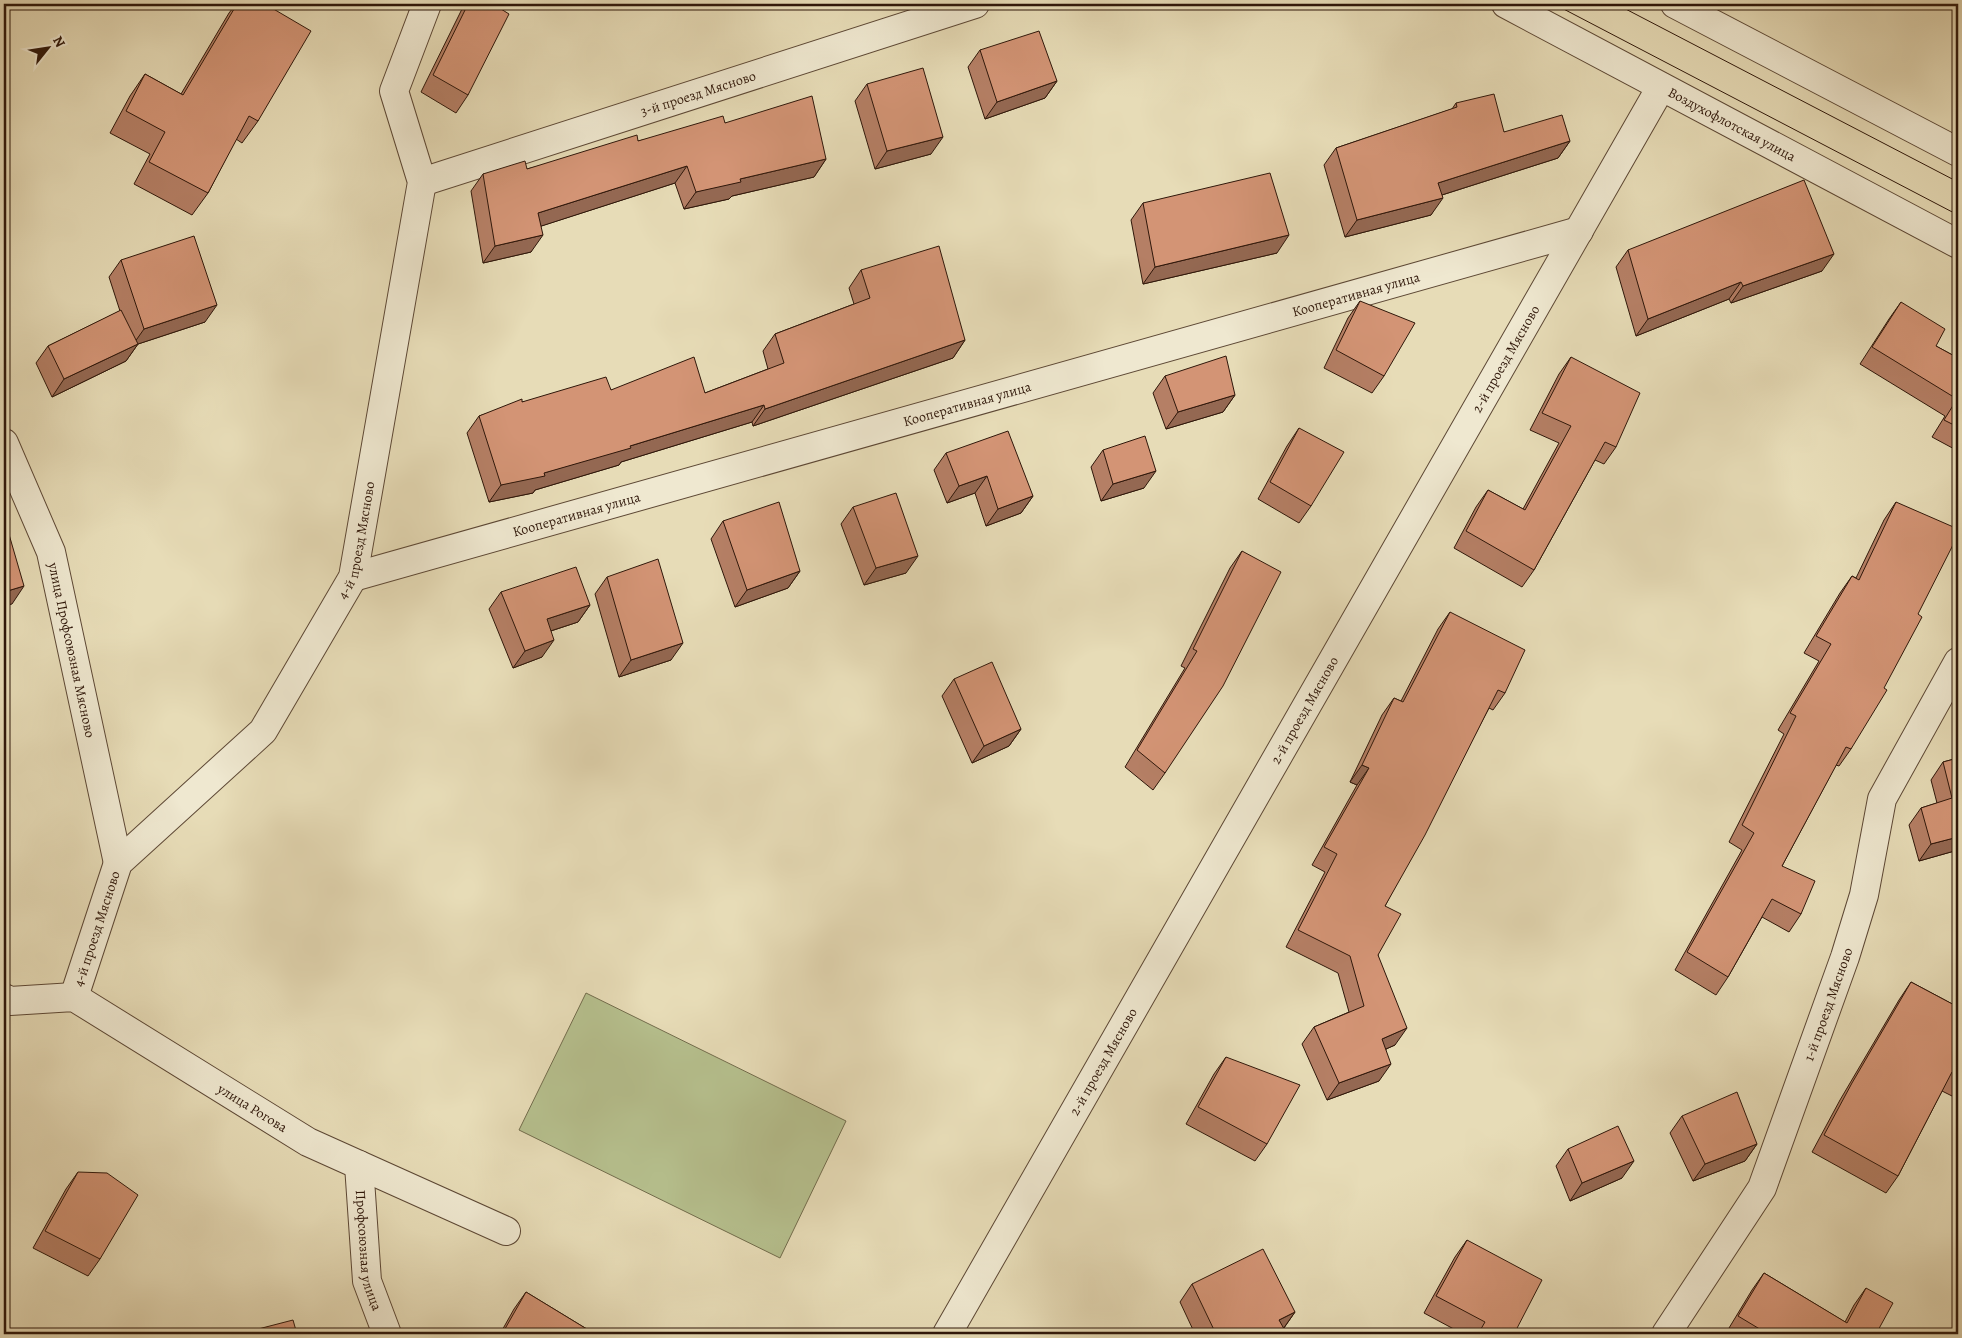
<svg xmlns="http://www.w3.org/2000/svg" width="1962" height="1338" font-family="Alegreya,serif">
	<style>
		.green { fill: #b6c08e; stroke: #726c4c }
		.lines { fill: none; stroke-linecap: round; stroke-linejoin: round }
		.minor-casing { stroke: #5d4835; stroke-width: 30 }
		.minor { stroke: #efe8d0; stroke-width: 28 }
		.tram { stroke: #2f170a; stroke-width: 1 }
		.wall { fill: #b57f65; stroke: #2f170a }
		.shaded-wall { fill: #946852; stroke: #2f170a }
		.building { fill: #d39475; stroke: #2f170a }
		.labels { text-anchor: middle; stroke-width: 5; stroke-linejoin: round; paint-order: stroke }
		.street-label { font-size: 14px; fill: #2f170a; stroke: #efe8d0 }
	</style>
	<rect width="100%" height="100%" fill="#e7dcb7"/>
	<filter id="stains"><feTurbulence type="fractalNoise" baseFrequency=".004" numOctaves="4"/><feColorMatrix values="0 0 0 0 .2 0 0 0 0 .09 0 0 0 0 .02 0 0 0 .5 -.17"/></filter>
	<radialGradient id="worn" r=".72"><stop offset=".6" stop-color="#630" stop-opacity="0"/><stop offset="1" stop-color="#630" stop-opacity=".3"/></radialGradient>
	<path class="green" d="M586 993 846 1121 780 1258 519 1130Z"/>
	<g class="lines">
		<defs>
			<g id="minor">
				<path id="s1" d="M1506 4 1958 244"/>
				<path d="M1675 4 1958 152"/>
				<path id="s2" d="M422 182 975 4"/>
				<path id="s3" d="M4 443 51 552 118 863"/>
				<path id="s4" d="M353 577 1579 231"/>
				<path id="s5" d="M74 997 118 863 263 731 353 577 422 182 394 91 427 4"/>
				<path id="s6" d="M4 998 10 1001 74 997 308 1142 506 1231"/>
				<path id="s7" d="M359 1165 367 1281 387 1334"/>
				<path id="s8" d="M947 1334 1661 87"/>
				<path id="s9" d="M1666 1334 1762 1188 1845 957 1864 895 1882 799 1958 662"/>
			</g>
		</defs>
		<use href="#minor" class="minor-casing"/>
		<use href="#minor" class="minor"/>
		<g class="tram">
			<path d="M1554 4 1958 215"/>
			<path d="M1616 4 1958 182"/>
		</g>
	</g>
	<g class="wall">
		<path d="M236 4H265L258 121 242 143 236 139 208 193 192 215 134 184 150 154 110 133 130 96 145 74 181 94 229 13Z"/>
		<path d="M466 4H493L468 95 456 113 421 92 462 9Z"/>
		<path d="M980 50 1057 81 1045 98 985 119 968 67Z"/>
		<path d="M867 84 931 154 875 169 855 101Z"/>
		<path d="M1456 103 1504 132 1570 141 1558 158 1442 195 1431 215 1345 237 1324 165 1336 148 1452 109Z"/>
		<path d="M725 123 826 159 814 177 732 196 729 199 684 209 675 183 541 226 531 252 483 263 471 191 483 174 527 169 638 141Z"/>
		<path d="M1143 203 1277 253 1143 284 1131 220Z"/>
		<path d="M1628 250 1822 271 1731 303 1729 299 1636 336 1616 267Z"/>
		<path d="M121 260 205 322 138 344 126 361 52 397 36 363 48 346 120 311 109 277Z"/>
		<path d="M861 270 965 340 953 358 753 426 752 422 621 462 619 465 535 490 533 493 489 502 467 433 479 416 522 402 611 390 705 393 768 369 763 351 775 334 854 304 849 288Z"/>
		<path d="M1360 301 1384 376 1372 393 1324 368 1348 318Z"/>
		<path d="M1901 302 1936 346 1958 358V451L1932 437 1945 416 1860 364 1889 319Z"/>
		<path d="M1571 357 1616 447 1604 464 1595 460 1534 570 1522 587 1454 548 1476 507 1488 490 1523 509 1559 443 1530 430 1559 374Z"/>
		<path d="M1165 376 1235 395 1223 412 1166 429 1153 393Z"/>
		<path d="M1299 428 1311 506 1299 523 1258 499 1287 446Z"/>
		<path d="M1103 450 1144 488 1101 501 1091 467Z"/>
		<path d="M946 453 1033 496 1021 513 986 526 975 493 947 503 934 470Z"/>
		<path d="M1896 502 1851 749 1839 766 1836 765 1782 866 1801 914 1789 932 1762 917 1728 977 1716 995 1675 970 1742 850 1729 842 1784 734 1778 730 1819 661 1804 653 1840 593 1852 576 1856 578 1884 520Z"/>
		<path d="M853 507 906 573 864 585 841 524Z"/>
		<path d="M723 521 800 571 788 588 735 607 711 539Z"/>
		<path d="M1242 551 1165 773 1153 790 1125 767 1185 668 1181 666 1230 568Z"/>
		<path d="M607 577 671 660 619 677 595 594Z"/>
		<path d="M501 592 590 605 578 622 551 631 542 657 513 668 489 609Z"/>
		<path d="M1450 612 1505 693 1493 710 1489 708 1385 906 1378 955 1395 1045 1386 1049 1379 1081 1327 1100 1302 1044 1314 1027 1349 1012 1338 973 1286 947 1325 872 1312 865 1357 785 1350 782 1382 715 1394 698 1401 701 1438 629Z"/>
		<path d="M954 679 1021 729 1009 746 972 763 942 696Z"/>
		<path d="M1958 758V850L1919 861 1909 825 1921 808 1937 803 1931 780 1943 762Z"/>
		<path d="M1911 982 1958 1007V1087L1952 1096 1942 1091 1898 1176 1886 1193 1812 1152 1840 1100 1899 1000Z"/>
		<path d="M1226 1057 1267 1144 1255 1161 1186 1124 1214 1074Z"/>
		<path d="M1682 1116 1757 1144 1745 1161 1693 1181 1670 1133Z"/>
		<path d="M1568 1149 1622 1178 1570 1201 1556 1166Z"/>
		<path d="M78 1172 100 1259 88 1276 33 1248 66 1189Z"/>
		<path d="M1467 1240 1514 1334H1463L1424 1313 1455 1257Z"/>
		<path d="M1764 1273 1845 1322 1854 1305 1866 1288 1876 1334H1728L1726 1333 1752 1290Z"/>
		<path d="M1192 1284 1295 1312 1284 1328 1287 1334H1195L1180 1302Z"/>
		<path d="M526 1292 595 1334H500L514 1309Z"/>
	</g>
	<g class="shaded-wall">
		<path d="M1057 81 1045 98 985 119 997 102Z"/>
		<path d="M943 137 931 154 875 169 887 151Z"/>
		<path d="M1570 141 1558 158 1426 200 1438 183Z"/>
		<path d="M826 159 814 177 732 196 729 199 684 209 696 192 740 179Z"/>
		<path d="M687 166 675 183 526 231 538 213Z"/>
		<path d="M1443 198 1431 215 1345 237 1357 220Z"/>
		<path d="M543 235 531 252 483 263 495 246Z"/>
		<path d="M1289 235 1277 253 1143 284 1155 267Z"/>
		<path d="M1834 254 1822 271 1731 303 1743 286Z"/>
		<path d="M1741 282 1729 299 1636 336 1648 319Z"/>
		<path d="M217 305 205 322 132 346 144 329Z"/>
		<path d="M965 340 953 358 753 426 765 409Z"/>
		<path d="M138 344 126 361 52 397 64 379Z"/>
		<path d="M1235 395 1223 412 1166 429 1178 412Z"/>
		<path d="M764 405 752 422 621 462 619 465 535 490 533 493 489 502 501 485 544 473 630 446Z"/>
		<path d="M1156 471 1144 488 1101 501 1113 484Z"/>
		<path d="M987 476 975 493 947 503 959 486Z"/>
		<path d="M1033 496 1021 513 986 526 998 509Z"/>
		<path d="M918 556 906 573 864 585 876 568Z"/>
		<path d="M800 571 788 588 735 607 747 590Z"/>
		<path d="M24 586 12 604 4 606V592Z"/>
		<path d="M590 605 578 622 535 636 547 619Z"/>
		<path d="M554 640 542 657 513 668 525 651Z"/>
		<path d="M683 643 671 660 619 677 631 660Z"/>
		<path d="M1021 729 1009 746 972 763 984 746Z"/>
		<path d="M1362 765 1369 768 1357 785 1350 782Z"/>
		<path d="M1958 837V850L1919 861 1931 844Z"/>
		<path d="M1407 1028 1395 1045 1370 1056 1382 1039Z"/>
		<path d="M1391 1064 1379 1081 1327 1100 1339 1083Z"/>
		<path d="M1757 1144 1745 1161 1693 1181 1705 1164Z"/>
		<path d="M1634 1161 1622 1178 1570 1201 1582 1183Z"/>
		<path d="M1295 1312 1283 1329 1279 1320Z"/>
	</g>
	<g class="building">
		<path d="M237 4H265L311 31 258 121 249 116 208 193 149 162 165 132 126 111 145 74 183 95Z"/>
		<path d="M468 4H493L509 14 468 95 433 75Z"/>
		<path d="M1039 31 1057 81 997 102 980 50Z"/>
		<path d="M923 68 943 137 887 151 867 84Z"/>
		<path d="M1494 94 1504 132 1562 115 1570 141 1438 183 1443 198 1357 220 1336 148 1457 107 1456 103Z"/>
		<path d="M812 96 826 159 740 179 741 182 696 192 687 166 538 213 543 235 495 246 483 174 525 161 527 169 637 135 638 141 723 116 725 123Z"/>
		<path d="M1270 173 1289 235 1155 267 1143 203Z"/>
		<path d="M1804 180 1834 254 1743 286 1741 282 1648 319 1628 250Z"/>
		<path d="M194 236 217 305 144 329 121 260Z"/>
		<path d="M939 246 965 340 765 409 764 405 630 446 631 448 544 473 545 476 501 485 479 416 522 399V402L606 377 611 390 694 357 705 393 784 363 775 334 870 298 861 270Z"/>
		<path d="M1360 301 1415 323 1384 376 1336 350Z"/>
		<path d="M1901 302 1945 329 1936 346 1958 358V427L1944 420 1957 399 1872 347Z"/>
		<path d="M121 310 138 344 64 379 48 346Z"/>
		<path d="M1226 356 1235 395 1178 412 1165 376Z"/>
		<path d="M1571 357 1640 393 1616 447 1605 442 1534 570 1466 531 1488 490 1525 510 1571 426 1542 413Z"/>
		<path d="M1299 428 1344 452 1311 506 1270 482Z"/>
		<path d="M1008 431 1033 496 998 509 987 476 959 486 946 453Z"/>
		<path d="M1145 436 1156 471 1113 484 1103 450Z"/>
		<path d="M896 493 918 556 876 568 853 507Z"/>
		<path d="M779 502 800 571 747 590 723 521Z"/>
		<path d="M1896 502 1958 529V535L1918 614 1922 617 1884 688 1887 690 1851 749 1846 747 1782 866 1815 881 1801 914 1772 899 1728 977 1687 952 1754 833 1742 825 1796 716 1790 713 1831 644 1816 636 1852 576 1859 580Z"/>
		<path d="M6 524 24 586 4 592V525Z"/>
		<path d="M1242 551 1281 572 1223 686 1165 773 1137 750 1197 651 1193 649Z"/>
		<path d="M658 559 683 643 631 660 607 577Z"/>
		<path d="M576 567 590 605 547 619 554 640 525 651 501 592Z"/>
		<path d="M1450 612 1525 650 1505 693 1498 690 1425 835 1385 906 1401 914 1378 955 1407 1028 1382 1039 1391 1064 1339 1083 1314 1027 1364 1006 1350 956 1298 930 1337 854 1324 847 1369 768 1362 765 1394 698 1403 702Z"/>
		<path d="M992 662 1021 729 984 746 954 679Z"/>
		<path d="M1958 758V837L1931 844 1921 808 1952 798 1943 762Z"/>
		<path d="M1911 982 1958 1007V1076L1952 1072 1898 1176 1824 1135 1852 1083Z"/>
		<path d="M1226 1057 1300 1085 1267 1144 1198 1107Z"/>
		<path d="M1737 1092 1757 1144 1705 1164 1682 1116Z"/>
		<path d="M1618 1126 1634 1161 1582 1183 1568 1149Z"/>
		<path d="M78 1172 107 1173 138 1195 100 1259 45 1231Z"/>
		<path d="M1467 1240 1542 1280 1514 1334H1478L1485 1322 1436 1296Z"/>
		<path d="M1263 1249 1295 1312 1279 1320 1287 1334H1216L1192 1284Z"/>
		<path d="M1764 1273 1847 1323 1866 1288 1893 1303 1876 1334H1768L1738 1316Z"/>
		<path d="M526 1292 595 1334H502Z"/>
		<path d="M293 1320 297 1334H239Z"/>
	</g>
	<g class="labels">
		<g class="street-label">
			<text dy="5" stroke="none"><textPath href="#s2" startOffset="290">3-й проезд Мясново</textPath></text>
			<text dy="5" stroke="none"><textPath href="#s1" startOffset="256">Воздухофлотская улица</textPath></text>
			<text dy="5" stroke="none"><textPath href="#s4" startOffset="1042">Кооперативная улица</textPath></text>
			<text dy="5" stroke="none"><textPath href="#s8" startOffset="1124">2-й проезд Мясново</textPath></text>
			<text dy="5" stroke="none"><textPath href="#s4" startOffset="638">Кооперативная улица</textPath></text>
			<text dy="5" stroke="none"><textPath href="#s4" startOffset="232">Кооперативная улица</textPath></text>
			<text dy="5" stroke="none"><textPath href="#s5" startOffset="552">4-й проезд Мясново</textPath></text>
			<text dy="5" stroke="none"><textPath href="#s3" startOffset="219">улица Профсоюзная Мясново</textPath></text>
			<text dy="5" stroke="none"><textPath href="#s8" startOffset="719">2-й проезд Мясново</textPath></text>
			<text dy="5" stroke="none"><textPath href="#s5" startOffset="72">4-й проезд Мясново</textPath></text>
			<text dy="5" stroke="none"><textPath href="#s9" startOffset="370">1-й проезд Мясново</textPath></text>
			<text dy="5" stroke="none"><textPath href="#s8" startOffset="314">2-й проезд Мясново</textPath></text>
			<text dy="5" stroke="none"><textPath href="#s6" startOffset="281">улица Рогова</textPath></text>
			<text dy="5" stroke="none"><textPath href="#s7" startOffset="86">Профсоюзная улица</textPath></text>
		</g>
	</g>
	<rect width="1962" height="1338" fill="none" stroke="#e7dcb7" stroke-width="20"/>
	<rect x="5" y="5" width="1952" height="1328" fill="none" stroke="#2f170a" stroke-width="2.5"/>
	<rect x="10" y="10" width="1942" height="1318" fill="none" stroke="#2f170a"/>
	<g transform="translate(48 48) rotate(60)" stroke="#efe8d0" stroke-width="4" paint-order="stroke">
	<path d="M0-4L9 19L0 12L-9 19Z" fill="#2f170a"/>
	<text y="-8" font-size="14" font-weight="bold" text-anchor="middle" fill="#2f170a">N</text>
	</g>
	<rect width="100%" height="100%" filter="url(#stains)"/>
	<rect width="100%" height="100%" fill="url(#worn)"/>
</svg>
